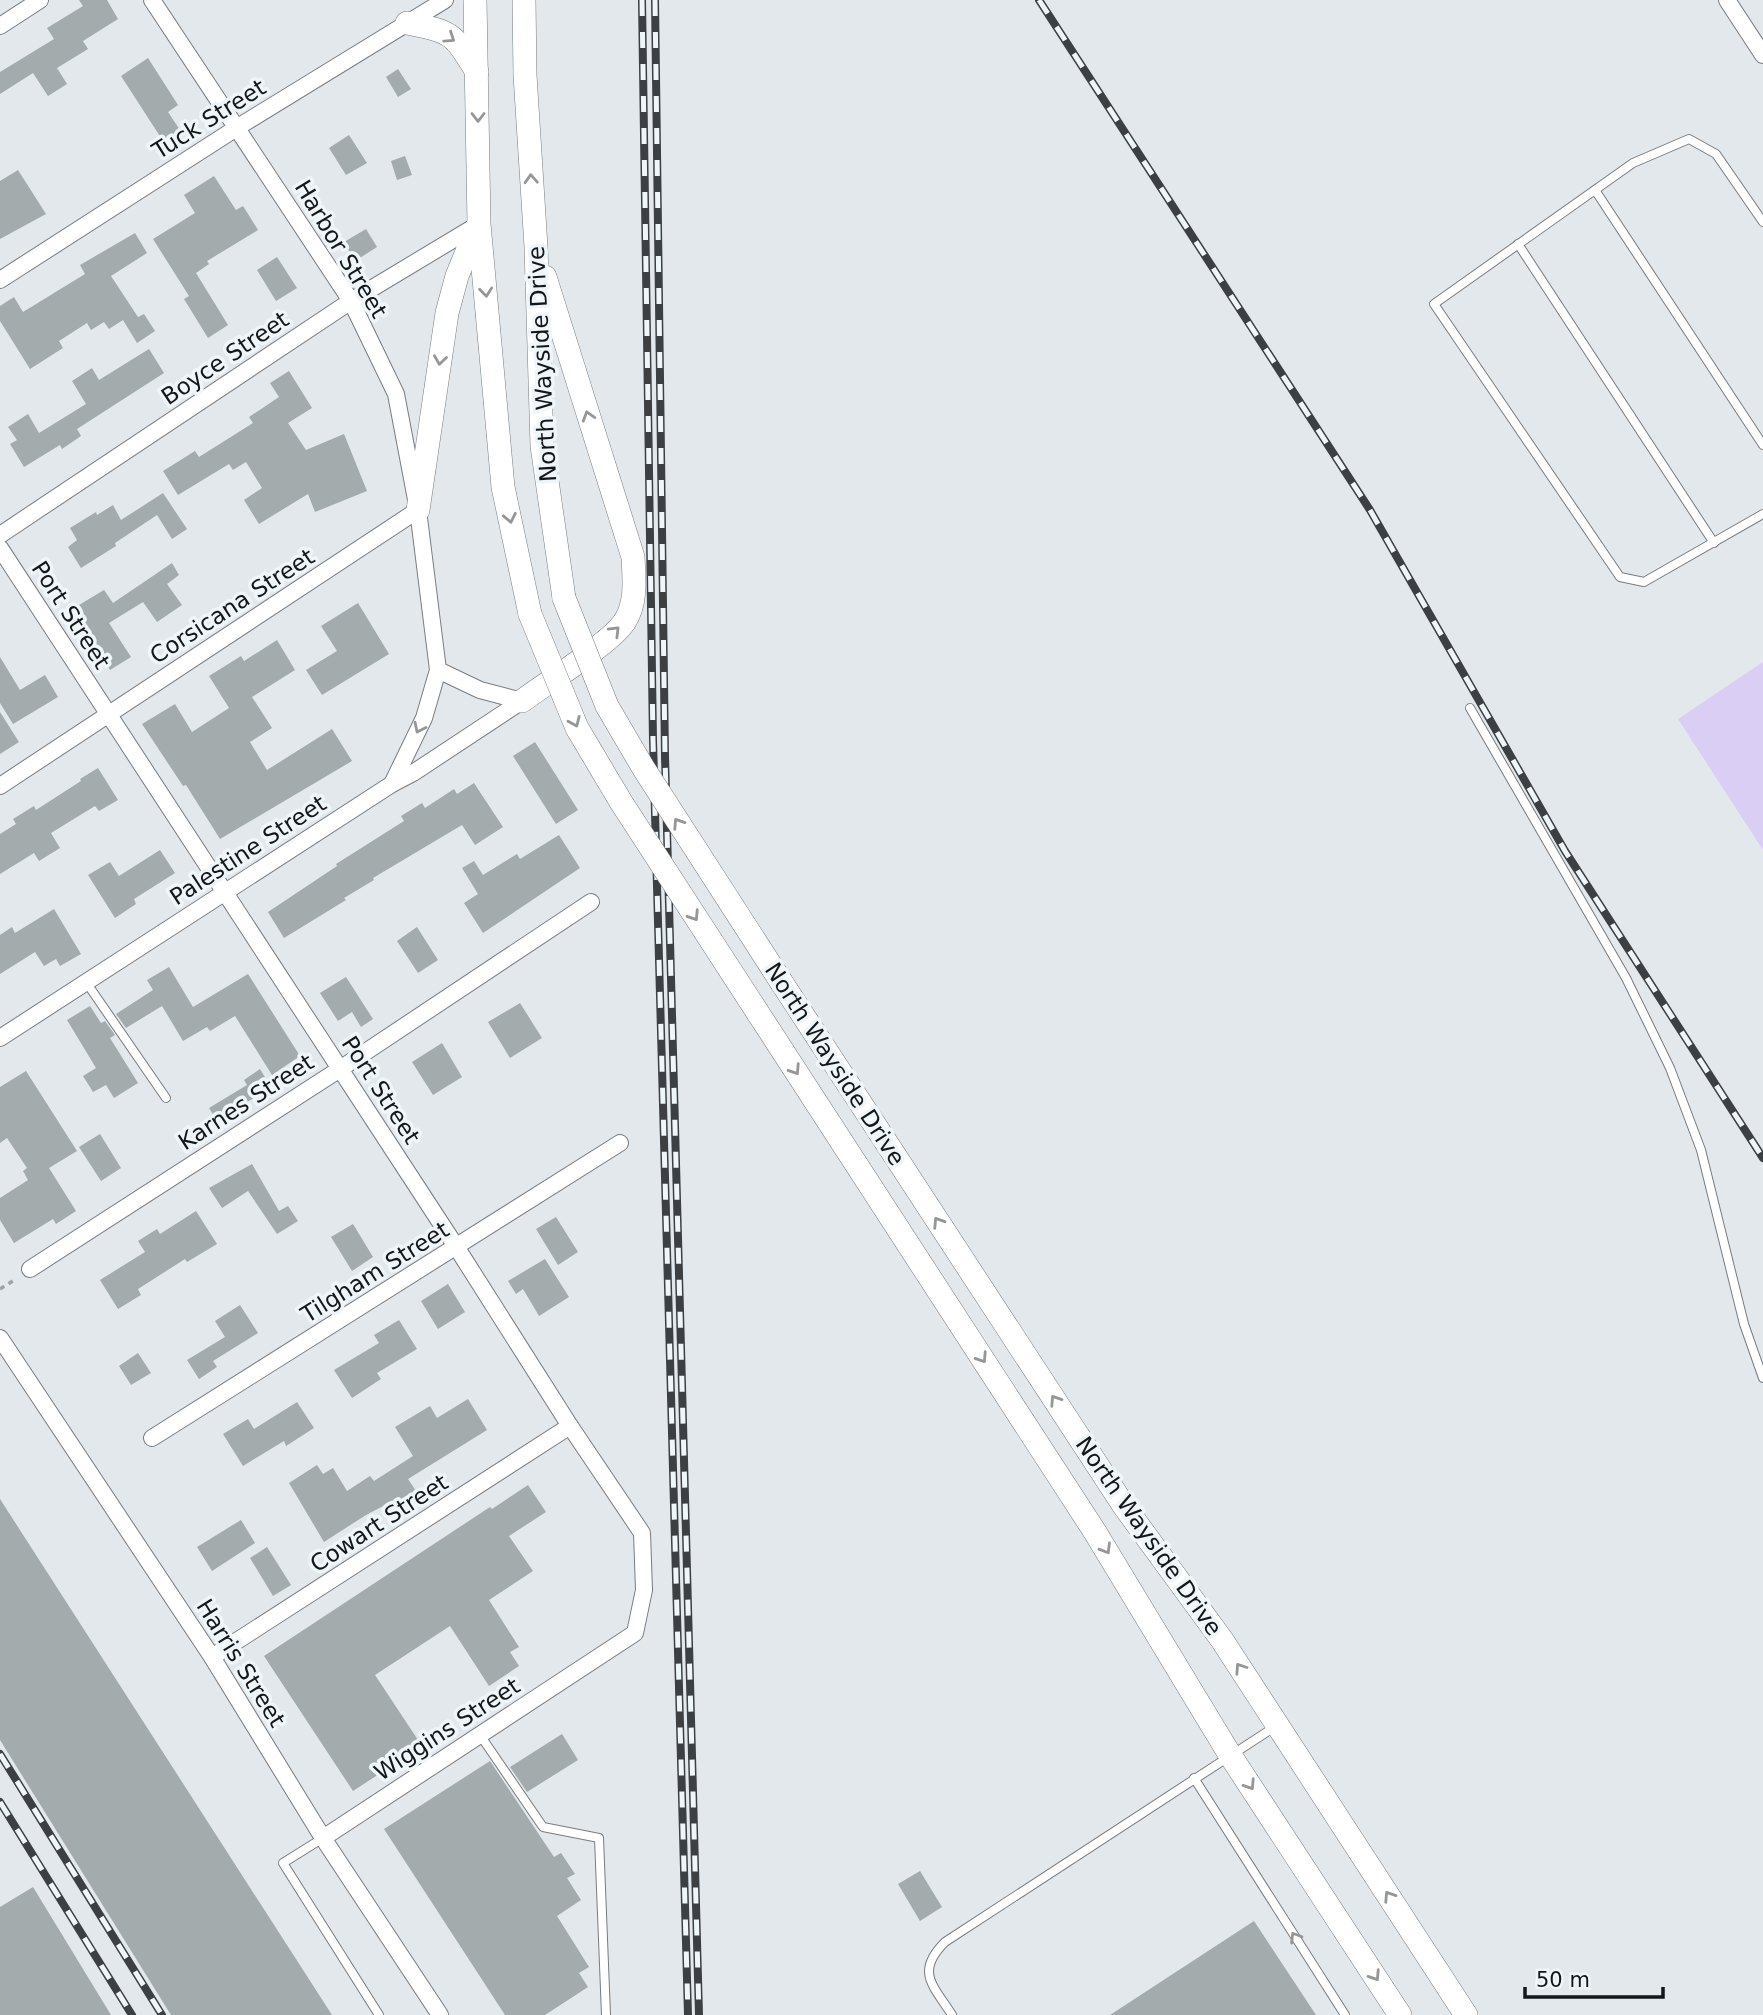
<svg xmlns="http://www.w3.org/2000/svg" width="1763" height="2015" font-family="'DejaVu Sans',sans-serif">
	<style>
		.green { fill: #dbcef4 }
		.building { fill: #a4abac }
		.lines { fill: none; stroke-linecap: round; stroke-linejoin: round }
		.lane-casing { stroke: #777c80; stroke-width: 10 }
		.street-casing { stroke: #777c80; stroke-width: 18 }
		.primary-casing { stroke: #777c80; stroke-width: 24 }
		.path { stroke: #9ea3a6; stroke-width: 3.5; stroke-dasharray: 5 5; stroke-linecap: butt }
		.lane { stroke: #fff; stroke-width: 8 }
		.street { stroke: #fff; stroke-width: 16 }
		.primary { stroke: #fff; stroke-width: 23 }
		.rail-casing { stroke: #3d4042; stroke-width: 8 }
		.rail { stroke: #eff6fa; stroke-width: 5; stroke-dasharray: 16; stroke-linecap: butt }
		.primary-bridge-casing { stroke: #777c80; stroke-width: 24; stroke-linecap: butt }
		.primary-bridge { stroke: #fff; stroke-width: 23 }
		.oneway { stroke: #959697 }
		.labels { text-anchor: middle; stroke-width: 7; stroke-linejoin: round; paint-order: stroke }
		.street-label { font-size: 23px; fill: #141618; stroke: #eff6fa }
	</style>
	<rect width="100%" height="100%" fill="#e2e8ec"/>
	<path class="green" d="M1763 662V850L1678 719Z"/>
	<g class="building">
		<path d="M79 0H107L118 19 83 41 88 49 57 68 67 84 48 96 33 73 0 94V72L54 39 47 28 83 6Z"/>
		<path d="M148 58 178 105 168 112 182 133 165 144 121 76Z"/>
		<path d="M398 69 411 89 398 97 386 77Z"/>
		<path d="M349 135 367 163 346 175 329 148Z"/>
		<path d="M405 156 412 175 397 180 391 161Z"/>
		<path d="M18 170 46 214 0 239V181Z"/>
		<path d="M214 176 236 210 243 206 258 230 207 261 209 264 196 273 228 325 208 338 184 299 189 296 153 239 195 213 184 195Z"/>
		<path d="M366 229 377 247 355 261 344 242Z"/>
		<path d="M135 233 147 253 111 276 138 317 144 314 155 331 137 343 123 320 109 329 104 322 91 330 87 323 59 341 63 348 30 369 0 321V306L14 297 23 312 85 274 80 265Z"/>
		<path d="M277 257 297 288 276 301 257 270Z"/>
		<path d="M149 349 164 373 77 429 81 436 62 449 60 445 24 467 10 444 17 440 8 427 28 414 39 433 86 404 72 381 92 368 99 380Z"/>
		<path d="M289 371 312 408 288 423 306 450 344 434 367 491 315 512 308 494 259 524 244 500 262 488 246 462 233 470 229 464 178 495 163 471 195 451 199 457 253 423 249 417 279 397 270 383Z"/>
		<path d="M163 493 187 529 172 539 157 515 115 543 116 546 81 568 68 547 77 540 70 528 96 512 97 515 113 505 121 520Z"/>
		<path d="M172 563 179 575 167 584 182 605 157 622 143 602 109 623 131 657 110 670 74 608 104 590 113 603Z"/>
		<path d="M358 603 389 654 322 695 306 670 337 651 321 626Z"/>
		<path d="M277 640 295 670 252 697 272 728 250 742 267 770 332 729 352 761 220 839 186 785 183 786 142 724 175 704 192 732 229 708 209 676 241 656 244 661Z"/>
		<path d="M0 657 20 690 45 675 58 697 13 724 0 703Z"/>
		<path d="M0 712 19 742 0 754Z"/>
		<path d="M535 742 578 810 556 824 513 756Z"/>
		<path d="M98 768 118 800 99 811 95 806 51 833 60 848 39 861 34 853 0 874V834L16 824 13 819 34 806 36 810 81 781 80 779Z"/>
		<path d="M474 783 503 827 475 845 462 825 373 878 374 880 344 898 346 900 284 938 268 912 337 866 336 864 404 821 401 816 422 803 425 808 454 789 457 794Z"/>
		<path d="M559 835 580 868 483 933 464 903 478 894 462 868 474 861 483 875 517 854 520 859Z"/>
		<path d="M160 850 175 873 134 899 136 904 115 918 88 875 110 862 119 876Z"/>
		<path d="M54 909 81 954 60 966 56 959 44 966 35 952 0 974V935L12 927 15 933Z"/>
		<path d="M417 927 438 960 418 973 397 941Z"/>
		<path d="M169 967 193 1007 248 974 300 1056 272 1075 235 1016 210 1031 207 1027 183 1041 162 1006 126 1028 116 1014 153 990 147 980Z"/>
		<path d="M346 977 373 1019 361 1027 352 1012 338 1021 320 993Z"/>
		<path d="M520 1003 542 1038 510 1058 488 1022Z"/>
		<path d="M90 1006 101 1023 105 1021 115 1035 110 1038 138 1083 114 1098 106 1085 93 1092 83 1076 96 1068 67 1020Z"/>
		<path d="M442 1043 462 1077 433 1095 412 1062Z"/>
		<path d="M260 1069 271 1087 236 1109 238 1112 219 1124 209 1108 247 1085 244 1080Z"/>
		<path d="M26 1071 77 1151 49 1168 76 1211 56 1224 53 1219 14 1243 0 1220V1198L28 1180 23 1171 27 1168 7 1138 0 1143V1087Z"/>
		<path d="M100 1134 121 1168 101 1181 79 1147Z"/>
		<path d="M252 1164 279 1211 288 1206 298 1221 277 1234 248 1191 222 1208 209 1188Z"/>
		<path d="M196 1211 217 1244 187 1262 185 1259 138 1289 141 1295 118 1309 100 1280 145 1252 138 1241 157 1229 160 1234Z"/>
		<path d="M556 1217 578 1252 558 1265 536 1229Z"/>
		<path d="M353 1224 373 1257 352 1271 331 1237Z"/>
		<path d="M545 1259 569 1297 539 1316 523 1289 516 1294 508 1281Z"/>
		<path d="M448 1284 465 1312 438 1329 421 1301Z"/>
		<path d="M240 1305 258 1333 213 1361 217 1367 199 1379 187 1360 225 1337 215 1321Z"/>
		<path d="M399 1320 417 1349 377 1373 381 1379 352 1398 334 1370 379 1343 374 1335Z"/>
		<path d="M138 1353 151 1373 131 1385 119 1366Z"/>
		<path d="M468 1399 487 1430 408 1479 416 1491 395 1504 393 1501 366 1515 324 1542 289 1483 317 1465 323 1474 333 1468 347 1491 370 1476 374 1481 413 1456 395 1427 430 1406 437 1418Z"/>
		<path d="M297 1402 314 1428 286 1446 284 1441 243 1466 223 1434 248 1419 254 1429Z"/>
		<path d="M528 1485 546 1512 509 1536 533 1571 489 1600 519 1647 510 1652 519 1666 489 1686 450 1626 375 1675 422 1746 353 1791 264 1656 490 1507 492 1509Z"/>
		<path d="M0 1499 332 2015H171L0 1740Z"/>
		<path d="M241 1520 255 1543 212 1571 197 1547Z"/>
		<path d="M267 1547 291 1585 273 1596 250 1558Z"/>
		<path d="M562 1734 578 1760 527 1792 510 1767Z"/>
		<path d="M490 1761 554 1857 561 1853 575 1874 567 1878 581 1900 557 1916 589 1967 579 1973 588 1987 545 2015H505L384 1829Z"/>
		<path d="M920 1871 942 1907 920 1921 898 1884Z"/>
		<path d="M33 1887 111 2015H0V1907Z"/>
		<path d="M1254 1921 1316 2015H1110Z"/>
	</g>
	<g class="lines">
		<defs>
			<g id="lane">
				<path d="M1595 190 1763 445"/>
				<path d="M1763 222 1716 154 1689 139 1633 163 1434 304 1620 577 1644 582 1763 514"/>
				<path d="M1518 244 1714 543"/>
				<path d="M1470 708 1626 978 1670 1068 1701 1150 1744 1324 1763 1378"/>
				<path d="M86 982 166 1098"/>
				<path d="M480 1735 543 1827 599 1838 606 2015"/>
				<path d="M1194 1778 1345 2015"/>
				<path d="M323 1838 283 1863 379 2015"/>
				<path d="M952 2015C933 1985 915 1972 945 1942L1276 1726"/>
			</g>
			<g id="street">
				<path d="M152 0 351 301 396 394 418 510 438 670 424 718 392 784"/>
				<path d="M1727 0 1763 55"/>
				<path d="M0 26 40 0"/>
				<path d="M0 280 238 127 445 0"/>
				<path d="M0 535 351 301 479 224"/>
				<path d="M0 548 457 1248 570 1426 642 1533 644 1590 635 1633 323 1838"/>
				<path d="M438 670 480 690 522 701"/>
				<path d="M0 786 418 510"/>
				<path d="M0 1038 392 784 413 773 522 701"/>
				<path d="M30 1269 340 1069 591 902"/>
				<path d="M0 1338 212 1657 323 1838 440 2015"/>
				<path d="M152 1438 620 1143"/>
				<path d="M212 1657 570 1426"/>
			</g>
			<g id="primary">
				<path d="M475 0 479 224 503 487 530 614"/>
				<path d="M524 0 525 75 536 247 542 446 564 598"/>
				<path d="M407 23C453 32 453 33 477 72"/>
				<path d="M418 510 447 313 457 276 477 227"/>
				<path d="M522 701C546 683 611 643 625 621 637 602 634 578 633 557L545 277"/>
				<path d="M782 983 1124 1506 1222 1640 1466 2015"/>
				<path d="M758 1013 1095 1532 1230 1755 1400 2015"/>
			</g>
		</defs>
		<use href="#lane" class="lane-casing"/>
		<use href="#street" class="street-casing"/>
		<use href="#primary" class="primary-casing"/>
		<path class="path" d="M0 1289 16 1279"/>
		<use href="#lane" class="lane"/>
		<use href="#street" class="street"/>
		<use href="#primary" class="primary"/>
		<defs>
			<g id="rail">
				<path d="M642 0 653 740 688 2015"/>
				<path d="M655 0 665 756 699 2015"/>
				<path d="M1039 0 1370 510 1565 851 1763 1158"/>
				<path d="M0 1754 162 2015"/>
				<path d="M0 1802 132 2015"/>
			</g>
		</defs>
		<use href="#rail" class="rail-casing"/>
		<use href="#rail" class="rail"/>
		<defs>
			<g id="primary-bridge">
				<path d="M564 598 607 706 644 769 782 983"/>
				<path d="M530 614 577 728 621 802 758 1013"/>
			</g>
		</defs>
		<use href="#primary-bridge" class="primary-bridge-casing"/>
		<use href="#primary-bridge" class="primary-bridge"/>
	</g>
	<defs><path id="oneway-chevron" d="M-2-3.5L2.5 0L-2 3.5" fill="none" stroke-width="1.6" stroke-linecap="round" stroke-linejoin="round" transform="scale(1.75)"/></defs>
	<g class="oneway">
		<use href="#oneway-chevron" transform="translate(450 38) rotate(34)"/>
		<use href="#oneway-chevron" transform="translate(478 117) rotate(90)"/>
		<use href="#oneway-chevron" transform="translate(531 179) rotate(-93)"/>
		<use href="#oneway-chevron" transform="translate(486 292) rotate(84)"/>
		<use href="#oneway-chevron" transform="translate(440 360) rotate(98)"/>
		<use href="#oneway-chevron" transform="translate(588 416) rotate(-107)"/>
		<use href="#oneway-chevron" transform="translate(510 518) rotate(78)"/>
		<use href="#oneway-chevron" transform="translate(615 631) rotate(-45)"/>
		<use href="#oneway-chevron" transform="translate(575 722) rotate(66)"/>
		<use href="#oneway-chevron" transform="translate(419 728) rotate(116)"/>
		<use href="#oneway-chevron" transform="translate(678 823) rotate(-123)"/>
		<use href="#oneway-chevron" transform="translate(694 916) rotate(57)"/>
		<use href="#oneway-chevron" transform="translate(795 1070) rotate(57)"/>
		<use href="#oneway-chevron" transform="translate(938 1222) rotate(-123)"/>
		<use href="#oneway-chevron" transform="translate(982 1358) rotate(57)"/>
		<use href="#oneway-chevron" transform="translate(1055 1400) rotate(-123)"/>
		<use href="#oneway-chevron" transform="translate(1106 1549) rotate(59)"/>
		<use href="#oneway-chevron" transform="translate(1240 1668) rotate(-124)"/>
		<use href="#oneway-chevron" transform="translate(1250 1785) rotate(57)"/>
		<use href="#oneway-chevron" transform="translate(1389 1896) rotate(-123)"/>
		<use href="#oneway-chevron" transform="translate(1295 1937) rotate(-122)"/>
		<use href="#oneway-chevron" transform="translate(1375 1976) rotate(57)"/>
	</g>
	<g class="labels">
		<g class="street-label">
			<text transform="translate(209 119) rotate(-32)" y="8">Tuck Street</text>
			<text transform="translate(341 249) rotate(59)" y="8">Harbor Street</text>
			<text transform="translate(225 358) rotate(-34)" y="8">Boyce Street</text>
			<text transform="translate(542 364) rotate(-93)" y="8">North Wayside Drive</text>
			<text transform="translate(232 606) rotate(-33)" y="8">Corsicana Street</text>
			<text transform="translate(71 615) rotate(57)" y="8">Port Street</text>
			<text transform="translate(248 850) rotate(-33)" y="8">Palestine Street</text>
			<text transform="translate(835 1064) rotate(57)" y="8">North Wayside Drive</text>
			<text transform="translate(381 1090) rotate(57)" y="8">Port Street</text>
			<text transform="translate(246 1102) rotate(-33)" y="8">Karnes Street</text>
			<text transform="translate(375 1272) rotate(-32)" y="8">Tilgham Street</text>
			<text transform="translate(379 1523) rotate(-33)" y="8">Cowart Street</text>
			<text transform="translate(1149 1536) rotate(55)" y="8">North Wayside Drive</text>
			<text transform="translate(241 1663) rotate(58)" y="8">Harris Street</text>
			<text transform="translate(447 1729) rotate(-33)" y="8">Wiggins Street</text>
		</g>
	</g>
	<path d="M1525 1987v10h138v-10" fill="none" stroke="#141618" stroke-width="3.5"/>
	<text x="1536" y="1987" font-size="21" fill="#141618" stroke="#eff6fa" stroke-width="5" paint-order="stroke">50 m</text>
</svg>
